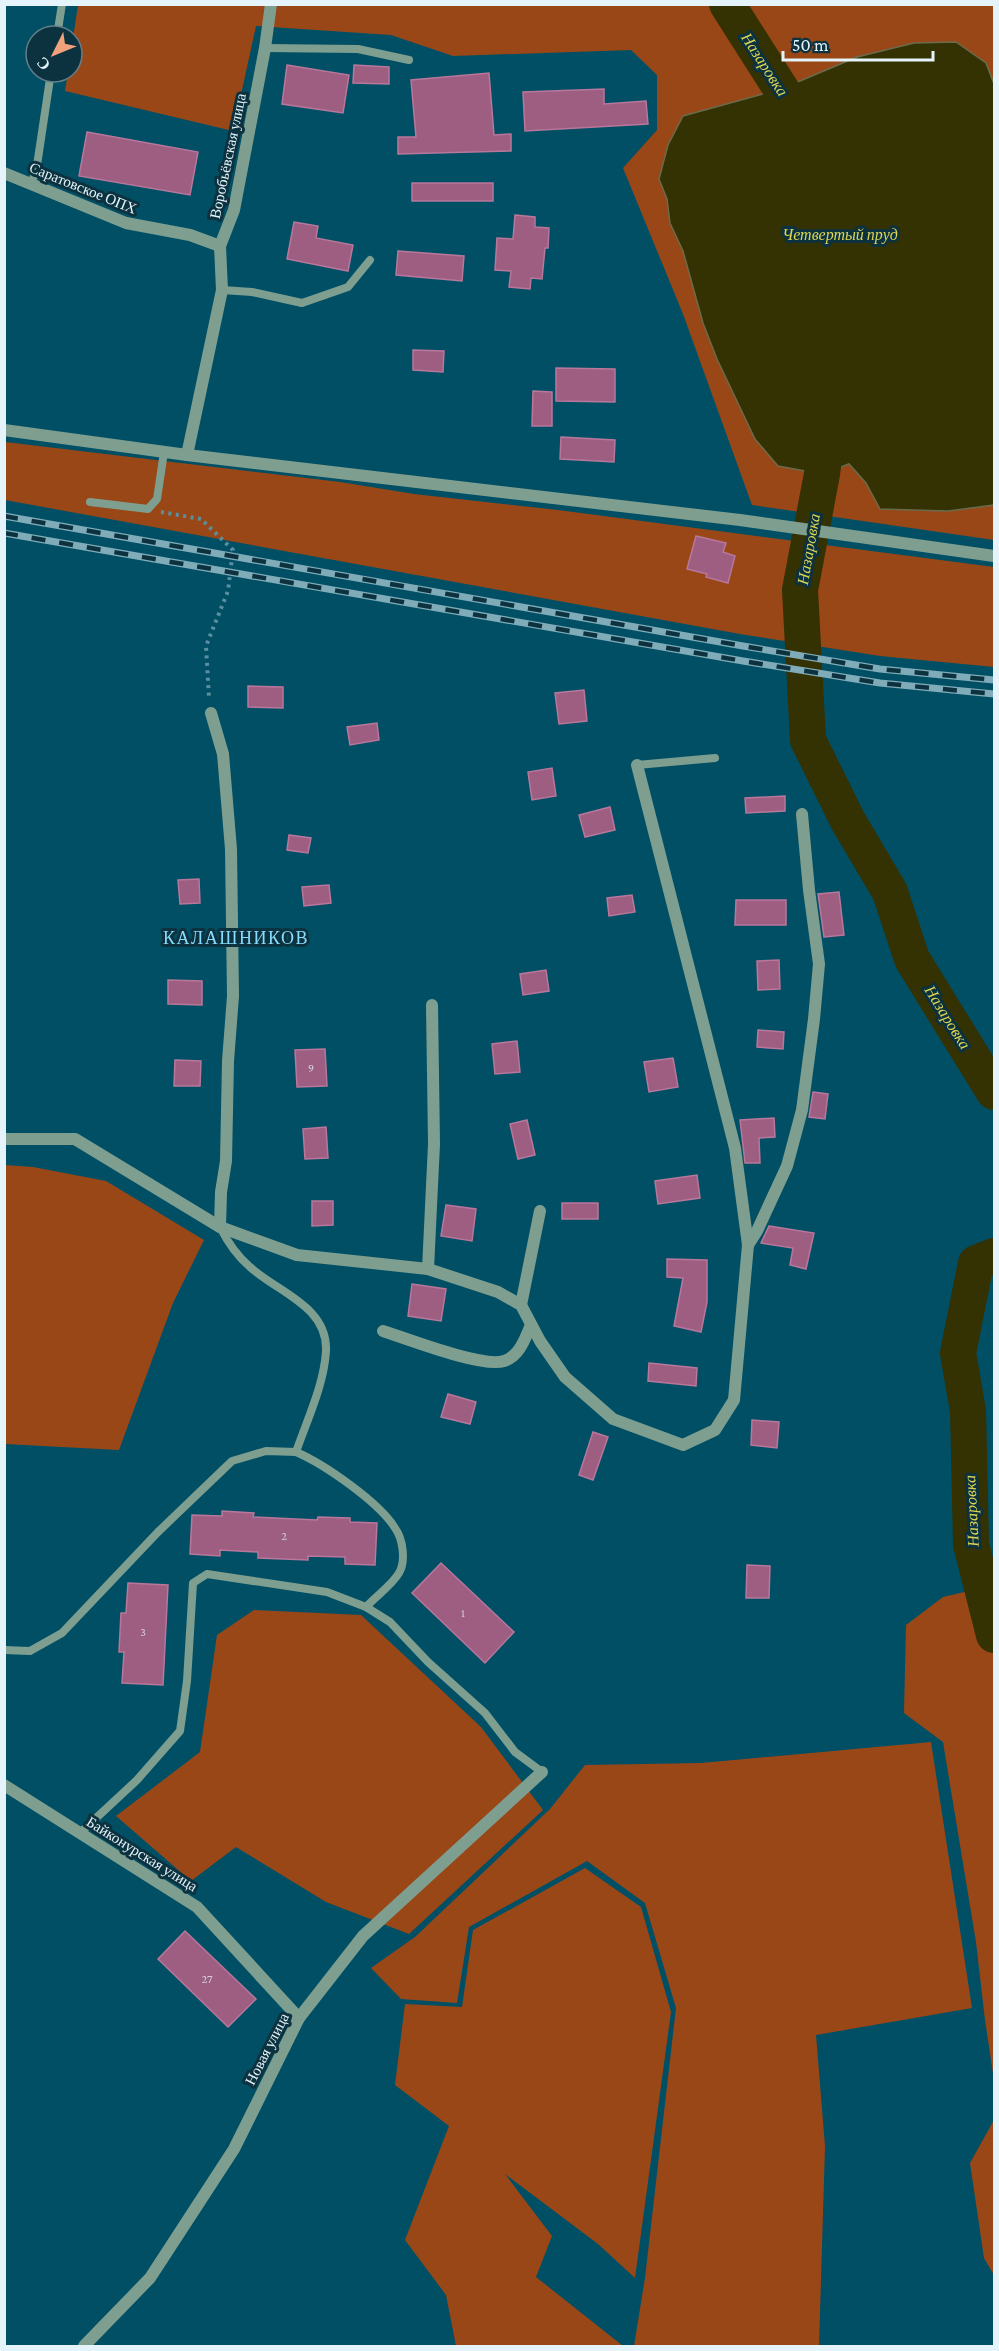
<svg xmlns="http://www.w3.org/2000/svg" width="999" height="2351" font-family="'Crimson Pro',serif">
	<style>
		.green { fill: #9a4718 }
		.water { fill: #343102; stroke: #696c4c; stroke-width: 1.5 }
		.lines { fill: none; stroke-linecap: round; stroke-linejoin: round }
		.river { stroke: #343102; stroke-width: 36 }
		.building { fill: #9d5e82; stroke: #b8779b; stroke-width: 1.5 }
		.path { stroke: #598f9f; stroke-width: 4; stroke-dasharray: 3 4.5; stroke-linecap: butt }
		.service { stroke: #7e9f90; stroke-width: 8 }
		.minor { stroke: #7e9f90; stroke-width: 12 }
		.tertiary { stroke: #7e9f90; stroke-width: 12 }
		.rail-casing { stroke: #80acb9; stroke-width: 7 }
		.rail { stroke: #0d323f; stroke-width: 4.5; stroke-dasharray: 14; stroke-linecap: butt }
		.labels { text-anchor: middle; stroke-width: 6; stroke-linejoin: round; paint-order: stroke }
		.number-label { font-size: 12px; fill: #d2cedc }
		.street-label { font-size: 15px; fill: #e4f4fa; stroke: #0d323f }
		.water-label { font-size: 16px; font-style: italic; fill: #ddd552; stroke: #0d323f }
		.quarter-label { font-size: 18px; letter-spacing: 1.5px; fill: #87dcfd; stroke: #0d323f }
	</style>
	<rect width="100%" height="100%" fill="#014f65"/>
	<g class="green">
		<path d="M78 5H994V84L986 63 914 43 857 57 781 89 683 116 659 179 667 199 670 223 683 251 703 323 717 359 755 439 778 466 822 474 849 464 866 483 880 509 948 511 994 505V540L752 505 683 314 623 168 657 130V75L631 50 453 56 391 35 256 26 233 131 65 91 68 72H72V45Z"/>
		<path d="M5 442 340 482 414 494 558 510 994 567V667L880 656 740 634 5 500Z"/>
		<path d="M5 1165 33 1167 106 1181 204 1240 173 1303 119 1450 5 1444Z"/>
		<path d="M994 1585V2080L985 2020 976 1942 943 1742 904 1713 906 1625 943 1597Z"/>
		<path d="M254 1610 361 1615 481 1727 543 1810 409 1934 326 1902 236 1847 191 1881 116 1816 200 1752 217 1635Z"/>
		<path d="M931 1742 972 2008 816 2035 825 2146 819 2346H634L645 2278 676 2008 645 1903 587 1861 469 1927 457 2003 401 1999 371 1968 415 1937 550 1809 585 1765 701 1763Z"/>
		<path d="M585 1868 641 1907 671 2012 635 2278 598 2244 505 2174 552 2236 536 2277 623 2346H456L446 2295 405 2240 449 2126 395 2085 405 2004 462 2007 473 1930Z"/>
		<path d="M994 2120V2275L984 2258 970 2163Z"/>
	</g>
	<path class="water" d="M956 42 986 63 994 84V505L948 511 880 509 866 483 849 464 822 474 778 466 755 439 717 359 703 323 683 251 670 223 667 199 659 179 668 145 683 116 781 89 857 57 914 43Z"/>
	<g class="lines">
		<g class="river">
			<path d="M727 4 807 130"/>
			<path d="M828 426 822 474 800 590 808 740 848 821 890 892 912 959 994 1092"/>
			<path d="M994 1256 976 1263 958 1353 968 1411 971 1544 994 1635"/>
		</g>
	</g>
	<g class="building">
		<path d="M287 65 349 75 343 113 282 104Z"/>
		<path d="M354 65 389 67V84L353 83Z"/>
		<path d="M489 73 494 135 511 134V151L398 154V137H416L411 80Z"/>
		<path d="M604 89V104L646 101 648 124 525 131 523 92Z"/>
		<path d="M87 132 198 152 190 195 79 176Z"/>
		<rect x="412" y="183" width="81" height="18"/>
		<path d="M515 215 535 217V227L549 228 548 248H545L542 279 531 278 530 289 509 287 511 271 495 270 497 238 513 239Z"/>
		<path d="M294 222 318 226 316 238 353 245 348 271 287 259Z"/>
		<path d="M398 251 464 256 462 281 396 275Z"/>
		<path d="M413 350 444 351 443 372 413 370Z"/>
		<path d="M556 368 615 369V402L556 401Z"/>
		<path d="M533 391 552 392V426H532Z"/>
		<path d="M561 437 615 440 614 462 560 459Z"/>
		<path d="M696 536 726 543 723 552 735 556 728 583 706 577 707 574 687 569Z"/>
		<path d="M248 686 283 687V708L248 707Z"/>
		<path d="M584 690 587 721 559 724 555 693Z"/>
		<path d="M377 723 379 740 350 745 347 727Z"/>
		<path d="M552 768 556 796 532 800 528 772Z"/>
		<path d="M785 796V811L746 813 745 798Z"/>
		<path d="M610 807 615 830 585 837 579 815Z"/>
		<path d="M289 835 311 838 308 853 287 850Z"/>
		<path d="M199 879 200 903 180 904 178 880Z"/>
		<path d="M329 885 331 903 304 906 302 887Z"/>
		<path d="M839 892 844 935 824 937 818 894Z"/>
		<path d="M632 895 635 912 609 916 607 898Z"/>
		<path d="M736 900H786V925H735Z"/>
		<path d="M779 960 780 989 758 990 757 961Z"/>
		<path d="M546 970 549 991 523 995 520 974Z"/>
		<path d="M168 980 202 981V1005L168 1004Z"/>
		<path d="M758 1030 784 1032 783 1049 757 1047Z"/>
		<path d="M517 1041 520 1072 495 1074 492 1044Z"/>
		<path d="M325 1049 327 1086 297 1087 295 1050Z"/>
		<path d="M673 1058 678 1087 649 1092 644 1062Z"/>
		<path d="M175 1060 201 1061 200 1086H174Z"/>
		<path d="M813 1092 828 1094 825 1119 809 1117Z"/>
		<path d="M774 1118 775 1137 759 1138 760 1163H745L740 1120Z"/>
		<path d="M527 1120 535 1155 518 1159 510 1124Z"/>
		<path d="M326 1127 328 1158 305 1159 303 1129Z"/>
		<path d="M697 1175 700 1198 658 1204 655 1181Z"/>
		<path d="M312 1201H333V1225L312 1226Z"/>
		<rect x="562" y="1203" width="36" height="16"/>
		<path d="M446 1205 476 1209 472 1241 441 1236Z"/>
		<path d="M769 1226 814 1233 806 1269 790 1265 793 1248 761 1243Z"/>
		<path d="M667 1259 707 1260V1302L701 1332 674 1326 683 1278 667 1277Z"/>
		<path d="M412 1284 446 1289 441 1321 408 1316Z"/>
		<path d="M649 1363 697 1368 696 1386 648 1381Z"/>
		<path d="M448 1394 476 1402 470 1424 441 1417Z"/>
		<path d="M752 1420 779 1422 777 1448 751 1445Z"/>
		<path d="M593 1432 608 1437 593 1480 579 1475Z"/>
		<path d="M222 1511 254 1513 253 1517 317 1520 318 1517 350 1518V1522L377 1523 375 1565 345 1564V1557L308 1556V1560L258 1558V1552L220 1550V1556L190 1554 192 1515 222 1516Z"/>
		<path d="M441 1563 514 1632 485 1663 412 1593Z"/>
		<path d="M747 1565 770 1566 769 1598H746Z"/>
		<path d="M128 1583 168 1585 163 1685 122 1683 124 1652H119L121 1613H126Z"/>
		<path d="M185 1931 256 1999 228 2027 158 1959Z"/>
	</g>
	<g class="lines">
		<path class="path" d="M161 512 201 519 233 550 228 591 206 646 209 698"/>
		<g class="service">
			<path d="M57 36 62 4"/>
			<path d="M265 48 358 49 409 60"/>
			<path d="M31 183 36 172 51 72"/>
			<path d="M222 290 252 292 302 303 348 287 370 260"/>
			<path d="M90 502 148 509 157 499 164 452"/>
			<path d="M637 765 715 758"/>
			<path d="M220 1227C228 1243 236 1255 250 1267 277 1292 328 1306 326 1351 324 1385 307 1420 296 1452 324 1464 379 1502 395 1528 403 1539 406 1561 399 1573 392 1585 376 1596 366 1607"/>
			<path d="M4 1650 30 1651 62 1633 158 1532 232 1461 266 1451 296 1452"/>
			<path d="M80 1833 137 1780 180 1731 187 1681 193 1583 207 1574 327 1592 366 1607 390 1622 428 1662 485 1713 515 1752 542 1772"/>
		</g>
		<g class="minor">
			<path d="M4 173 126 223 190 235 220 246"/>
			<path d="M187 455 222 290 220 246 234 210 265 48 271 4"/>
			<path d="M211 713 223 754 231 849 233 996 228 1061 226 1161 221 1192 220 1227"/>
			<path d="M4 1139H75L220 1227 297 1255 428 1269 498 1292 521 1305 540 1341 565 1377 613 1419 683 1445 715 1430 734 1400 748 1245 735 1148 637 765"/>
			<path d="M748 1245 757 1231 787 1166 802 1110 814 1019 819 964 809 890 802 814"/>
			<path d="M428 1269 434 1144 432 1005"/>
			<path d="M521 1305 540 1211"/>
			<path d="M383 1331C408 1339 482 1368 504 1361 520 1356 525 1338 531 1325"/>
			<path d="M4 1785 197 1907 299 2018"/>
			<path d="M84 2346 150 2278 234 2149 299 2018 363 1936 542 1772"/>
		</g>
		<path class="tertiary" d="M4 430 187 455 740 520 994 556"/>
		<defs>
			<g id="rail">
				<path d="M4 516 743 646 880 669 994 680"/>
				<path d="M4 533 743 661 880 683 994 694"/>
			</g>
		</defs>
		<use href="#rail" class="rail-casing"/>
		<use href="#rail" class="rail"/>
	</g>
	<g class="labels">
		<g class="number-label">
			<text x="311" y="1072">9</text>
			<text x="284" y="1540">2</text>
			<text x="463" y="1617">1</text>
			<text x="143" y="1636">3</text>
			<text x="207" y="1983">27</text>
		</g>
		<g class="street-label">
			<text transform="translate(228 156) rotate(-78)" y="5">Воробьёвская улица</text>
			<text transform="translate(83 188) rotate(22)" y="5">Саратовское ОПХ</text>
			<text transform="translate(142 1854) rotate(32)" y="5">Байконурская улица</text>
			<text transform="translate(267 2049) rotate(-63)" y="5">Новая улица</text>
		</g>
		<g class="water-label">
			<text transform="translate(765 64) rotate(57)" y="6">Назаровка</text>
			<text x="840" y="240">Четвертый пруд</text>
			<text transform="translate(808 549) rotate(-80)" y="6">Назаровка</text>
			<text transform="translate(948 1017) rotate(58)" y="6">Назаровка</text>
			<text transform="translate(971 1511) rotate(-93)" y="6">Назаровка</text>
		</g>
		<g class="quarter-label">
			<text x="236" y="944">КАЛАШНИКОВ</text>
		</g>
	</g>
	<rect width="999" height="2351" fill="none" stroke="#e4f4fa" stroke-width="12"/>
	<g transform="translate(54 54) rotate(227)"><circle r="28" fill="#0d323f" stroke="#63808a" stroke-width="1.5"/>
	<path d="M0-4.5L10 22L0 15L-10 22Z" fill="#f1a17c"/>
	<text y="-9" font-size="16" font-weight="bold" text-anchor="middle" fill="#e4f4fa">С</text>
	</g>
	<path d="M783 51v9h150v-9" fill="none" stroke="#e4f4fa" stroke-width="3"/>
	<text x="792" y="51" font-size="18" fill="#e4f4fa" stroke="#0d323f" stroke-width="4.5" paint-order="stroke">50 m</text>
</svg>
